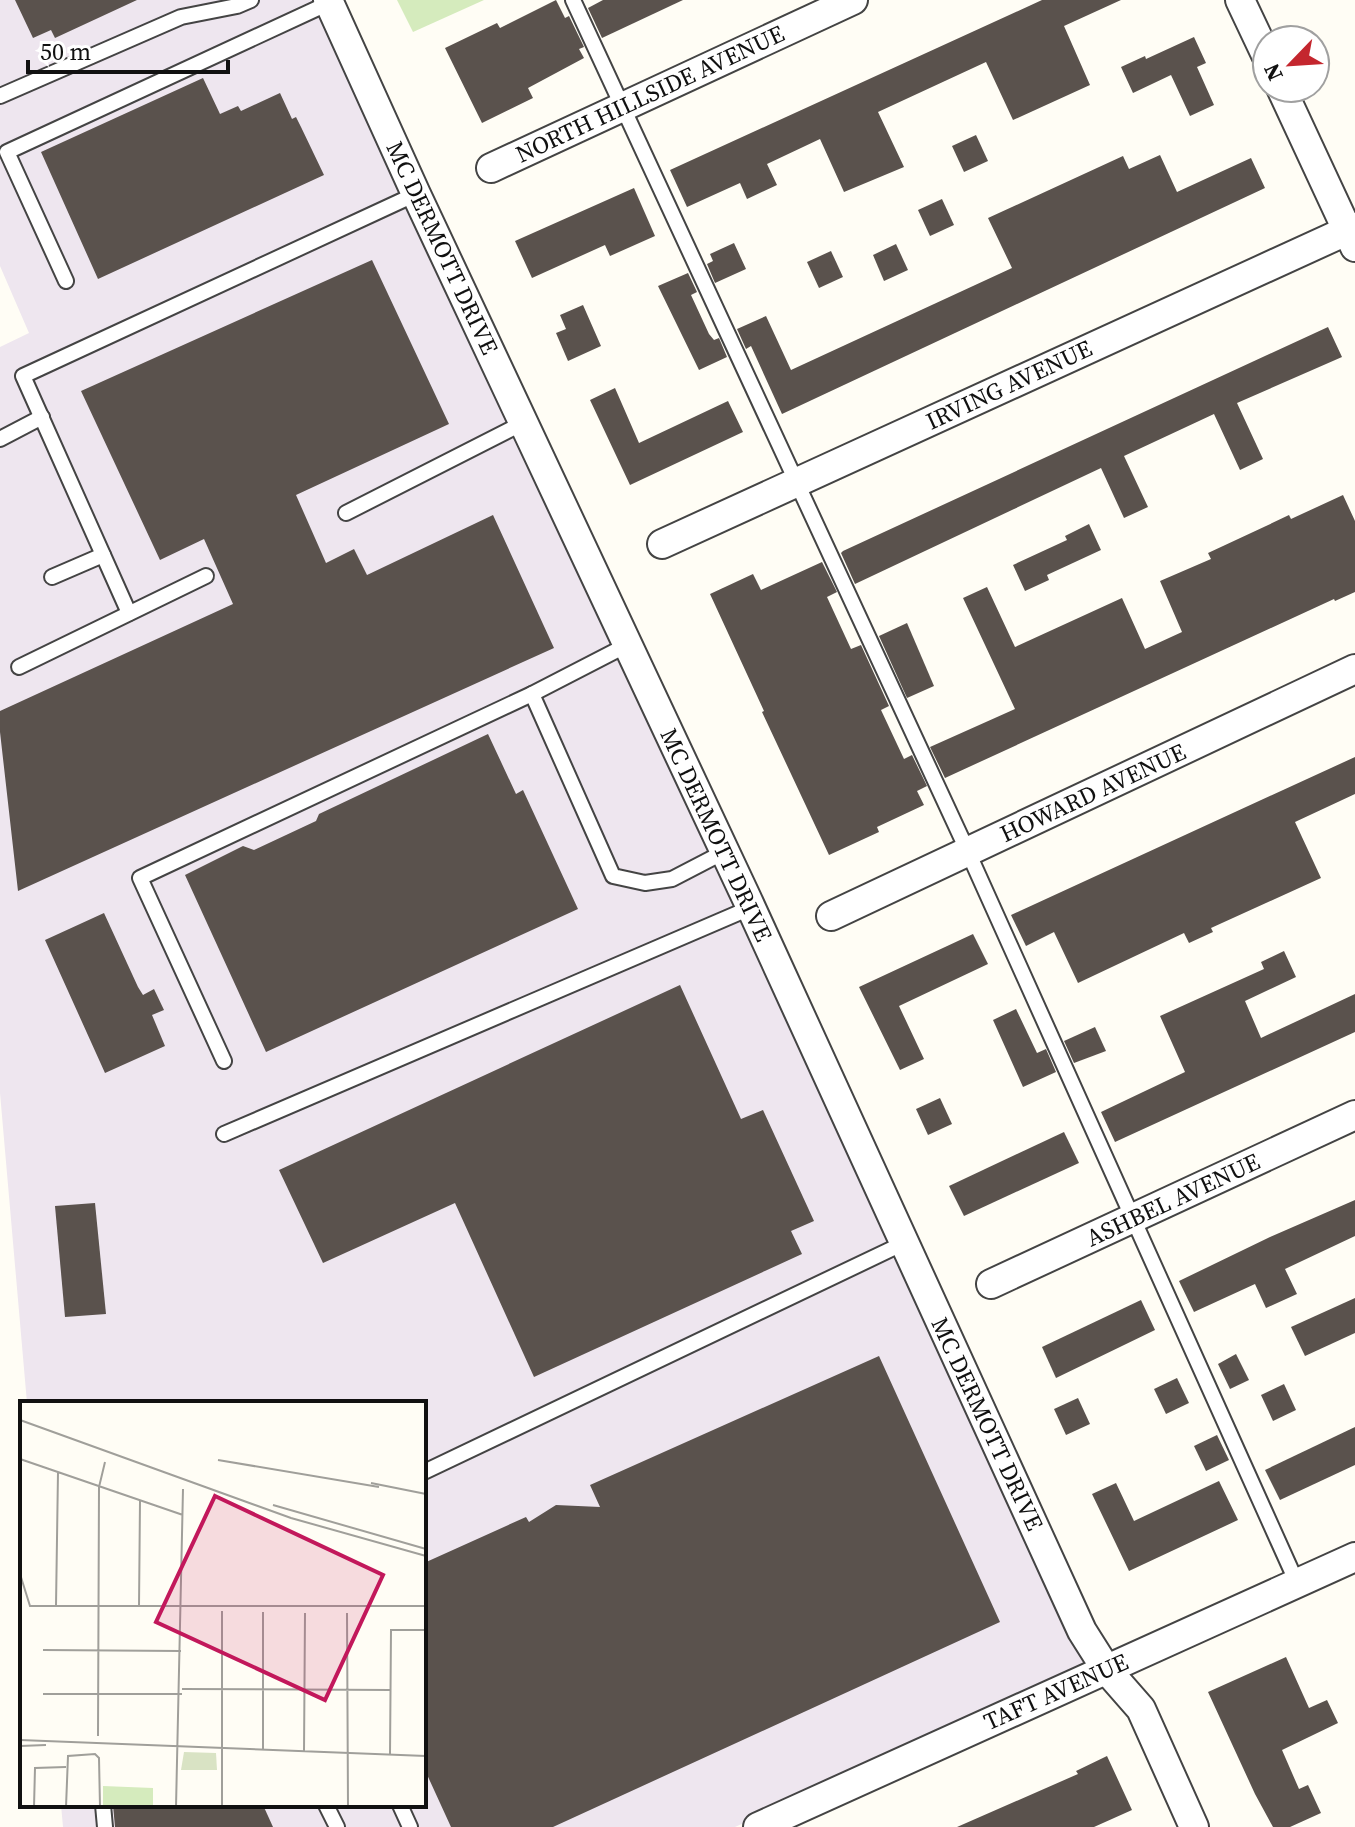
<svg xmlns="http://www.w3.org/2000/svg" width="1355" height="1827" font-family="'Source Serif 4',serif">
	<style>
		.industrial { fill: #eee6ef }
		.green { fill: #d5ebbd }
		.building { fill: #5a524d }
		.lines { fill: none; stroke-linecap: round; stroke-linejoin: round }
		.service-casing { stroke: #444; stroke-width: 18 }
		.minor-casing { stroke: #444; stroke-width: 32 }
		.service { stroke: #fff; stroke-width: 14 }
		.minor { stroke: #fff; stroke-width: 28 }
		.labels { text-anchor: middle; stroke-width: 8; stroke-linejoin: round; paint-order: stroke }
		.street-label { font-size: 24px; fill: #111; stroke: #fff }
		.inset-road { fill: none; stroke: #a09f9a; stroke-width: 2 }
		.view { fill: #c2185b; fill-opacity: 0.15; stroke: #c2185b; stroke-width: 4 }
		.inset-edge { fill: none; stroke: #111; stroke-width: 4 }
	</style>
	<rect width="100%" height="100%" fill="#fffdf5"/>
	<path class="industrial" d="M0 0H324L1092 1665 735 1827H63L61 1805H424V1403H27L0 1093V347L29 333 0 266Z"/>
	<path class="green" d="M397 0H484L413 32Z"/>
	<g class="building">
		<path d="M15 0H137L55 38 51 30 33 38Z"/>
		<path d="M556 0 565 18 569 16 584 47 579 49 584 58 528 88 533 98 482 123 445 48 497 23 500 28Z"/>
		<path d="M603 0H683L602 38 588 8Z"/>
		<path d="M1042 0H1121L1064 26 1090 85 1013 120 986 62 878 112 904 167 844 192 820 139 767 164 777 185 747 199 740 183 687 207 670 170Z"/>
		<path d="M1194 37 1206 63 1197 67 1214 105 1190 116 1171 75 1133 93 1121 67 1145 56 1146 59Z"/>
		<path d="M203 78 220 114 238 106 241 111 280 93 292 119 296 117 301 127 324 175 98 279 41 152Z"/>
		<path d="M976 135 988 161 964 172 952 146Z"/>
		<path d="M1160 155 1177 192 1251 158 1265 188 782 414 751 346 746 349 737 329 766 316 791 370 1012 268 988 218 1123 156 1129 169Z"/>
		<path d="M634 188 655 236 610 256 605 245 532 278 515 241Z"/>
		<path d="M942 199 954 225 930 236 918 210Z"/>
		<path d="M734 243 746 269 715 283 707 264 713 261 710 254Z"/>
		<path d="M896 244 908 270 884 281 873 255Z"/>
		<path d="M831 251 843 277 819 288 807 262Z"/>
		<path d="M372 260 449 424 296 495 326 563 354 549 367 575 493 515 554 648 18 891 0 732V711L233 604 204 539 160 560 81 391Z"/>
		<path d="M688 273 697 292 691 295 709 334 714 340 719 338 727 357 699 370 658 286Z"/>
		<path d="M583 305 601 346 568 361 556 333 566 329 560 315Z"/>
		<path d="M1328 327 1342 357 1237 403 1263 459 1240 470 1214 414 1124 456 1148 507 1124 518 1101 468 855 584 841 553 843 551Z"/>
		<path d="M615 388 639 443 728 401 743 432 630 485 590 400Z"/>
		<path d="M1343 495 1355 521V592L1335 601 1334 599 945 778 930 747 1015 709 963 598 987 587 1015 647 1122 598 1145 649 1182 632 1160 581 1211 559 1208 553 1266 526 1289 515 1291 519Z"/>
		<path d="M1089 524 1101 550 1047 575 1049 580 1025 591 1013 565 1067 540 1065 536Z"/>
		<path d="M822 562 837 592 827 597 851 649 861 645 889 706 881 710 904 759 912 755 927 786 917 791 924 805 877 827 879 832 829 855 762 712 764 711 710 594 753 574 761 590Z"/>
		<path d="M907 623 934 686 907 698 879 636Z"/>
		<path d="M488 734 516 794 523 790 578 909 266 1052 185 875 243 846 254 850 316 821 319 814Z"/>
		<path d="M1355 757V794L1295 822 1321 878 1211 928 1213 932 1189 943 1184 933 1078 983 1054 932 1026 946 1011 915Z"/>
		<path d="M104 913 138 987 143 995 154 989 164 1010 152 1015 165 1046 105 1073 45 940Z"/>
		<path d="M973 934 988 964 899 1006 924 1059 900 1070 859 987Z"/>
		<path d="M1284 951 1296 977 1245 1001 1261 1038 1355 994V1032L1115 1142 1101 1112 1185 1072 1160 1016 1264 969 1261 962Z"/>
		<path d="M680 985 741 1119 763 1110 814 1221 791 1231 802 1254 534 1377 455 1203 323 1263 279 1170Z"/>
		<path d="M1016 1009 1037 1053 1046 1049 1056 1072 1023 1087 993 1020Z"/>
		<path d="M1095 1027 1106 1051 1074 1063 1064 1041Z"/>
		<path d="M940 1098 952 1124 928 1135 916 1109Z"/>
		<path d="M1064 1132 1079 1163 964 1216 949 1186Z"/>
		<path d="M1355 1200V1236L1285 1269 1297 1294 1266 1308 1255 1284 1194 1312 1179 1281 1270 1237Z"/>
		<path d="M95 1203 106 1314 65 1317 55 1206Z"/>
		<path d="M1355 1298V1333L1305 1356 1291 1327Z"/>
		<path d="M1141 1300 1155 1330 1056 1378 1042 1347Z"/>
		<path d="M1236 1354 1249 1380 1230 1389 1218 1364Z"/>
		<path d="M879 1356 1000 1622 553 1827H451L424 1768V1563L526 1517 529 1522 556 1505 600 1507 590 1485Z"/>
		<path d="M1177 1378 1189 1403 1166 1414 1154 1389Z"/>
		<path d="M1284 1384 1296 1410 1273 1421 1261 1395Z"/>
		<path d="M1078 1398 1090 1424 1066 1435 1054 1409Z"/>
		<path d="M1355 1427V1465L1280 1500 1265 1470Z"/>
		<path d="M1217 1435 1229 1460 1206 1471 1194 1446Z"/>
		<path d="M1219 1481 1238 1520 1129 1571 1092 1494 1116 1483 1134 1521Z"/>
		<path d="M1286 1657 1309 1708 1327 1700 1338 1723 1282 1750 1299 1789 1308 1785 1321 1813 1290 1827H1273L1255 1794 1208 1692Z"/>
		<path d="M1107 1756 1132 1810 1094 1827H957L1078 1774 1076 1771Z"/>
		<path d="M113 1805H263L273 1827H115Z"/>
	</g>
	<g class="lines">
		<defs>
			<g id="service">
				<path d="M573 0 968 852 1297 1583"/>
				<path d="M0 96 181 17 237 6 251 0"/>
				<path d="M66 281 7 152 329 3"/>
				<path d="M0 439 42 417"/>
				<path d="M346 513 523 423"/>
				<path d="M52 577 103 555"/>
				<path d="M129 613 23 376 416 194"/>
				<path d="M627 645 532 694 613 876 645 883 672 879 724 852"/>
				<path d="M19 667 206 576"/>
				<path d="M224 1061 140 878 532 694"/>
				<path d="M224 1134 750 908"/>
				<path d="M424 1472 904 1243"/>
				<path d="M103 1805 105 1827"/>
				<path d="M326 1805 337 1827"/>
				<path d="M400 1805 410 1827"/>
			</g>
			<g id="minor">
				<path d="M328 0 416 194 747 899 1082 1631 1106 1669 1141 1709 1194 1827"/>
				<path d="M1240 0 1267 57"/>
				<path d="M1281 88 1355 247"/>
				<path d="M491 168 853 0"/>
				<path d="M662 544 1355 227"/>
				<path d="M831 916 1355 669"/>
				<path d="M991 1284 1355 1115"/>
				<path d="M758 1827 1355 1557"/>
			</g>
		</defs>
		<use href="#service" class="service-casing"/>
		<use href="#minor" class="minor-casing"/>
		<use href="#service" class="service"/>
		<use href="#minor" class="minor"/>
	</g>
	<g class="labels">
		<g class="street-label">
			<text transform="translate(650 94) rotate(-25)" y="8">NORTH HILLSIDE AVENUE</text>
			<text transform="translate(442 248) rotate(65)" y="8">MC DERMOTT DRIVE</text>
			<text transform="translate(1009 385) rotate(-25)" y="8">IRVING AVENUE</text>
			<text transform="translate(1093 793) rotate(-25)" y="8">HOWARD AVENUE</text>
			<text transform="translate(716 835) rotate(65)" y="8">MC DERMOTT DRIVE</text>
			<text transform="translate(1173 1200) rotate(-25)" y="8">ASHBEL AVENUE</text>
			<text transform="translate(987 1424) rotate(65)" y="8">MC DERMOTT DRIVE</text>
			<text transform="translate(1056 1692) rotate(-24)" y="8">TAFT AVENUE</text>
		</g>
	</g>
	<g transform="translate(20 1401)">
		<rect width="406" height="406" fill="#fffdf5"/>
		<path d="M83 385 133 387V406H83Z" fill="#d5ebbd"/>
		<path d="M164 351 196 352 197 369H161Z" fill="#d9e3c4"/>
		<path class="inset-road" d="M0 19 271 117 406 155M0 58 163 114M198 59 359 86M351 82 406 93M253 104 406 148M0 173 10 205H406M36 205 38 71M119 206 120 100M243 211V349M327 212 328 406M23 249 161 250M0 262V312M162 288 370 289M23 293H162M78 335 79 86 85 61M0 339 406 355M0 345 26 344M284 351 285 212M370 354 371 229H406M14 406 15 367 46 366M46 406 48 355 75 353 79 357 80 406M156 406 163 88M202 406V210"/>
		<path class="view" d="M195 95 363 174 305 299 136 221Z"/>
		<rect width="406" height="406" class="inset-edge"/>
	</g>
	<g transform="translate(1291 64) rotate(245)"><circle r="38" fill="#ffffff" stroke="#a0a0a0" stroke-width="2"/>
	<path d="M0-6L14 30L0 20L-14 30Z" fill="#c4262e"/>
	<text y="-12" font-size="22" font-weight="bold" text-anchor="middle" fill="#111111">N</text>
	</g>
	<path d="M28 60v12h200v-12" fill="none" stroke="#111111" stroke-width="4"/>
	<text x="40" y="60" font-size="24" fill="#111111" stroke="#ffffff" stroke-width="6" paint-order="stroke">50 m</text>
</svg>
